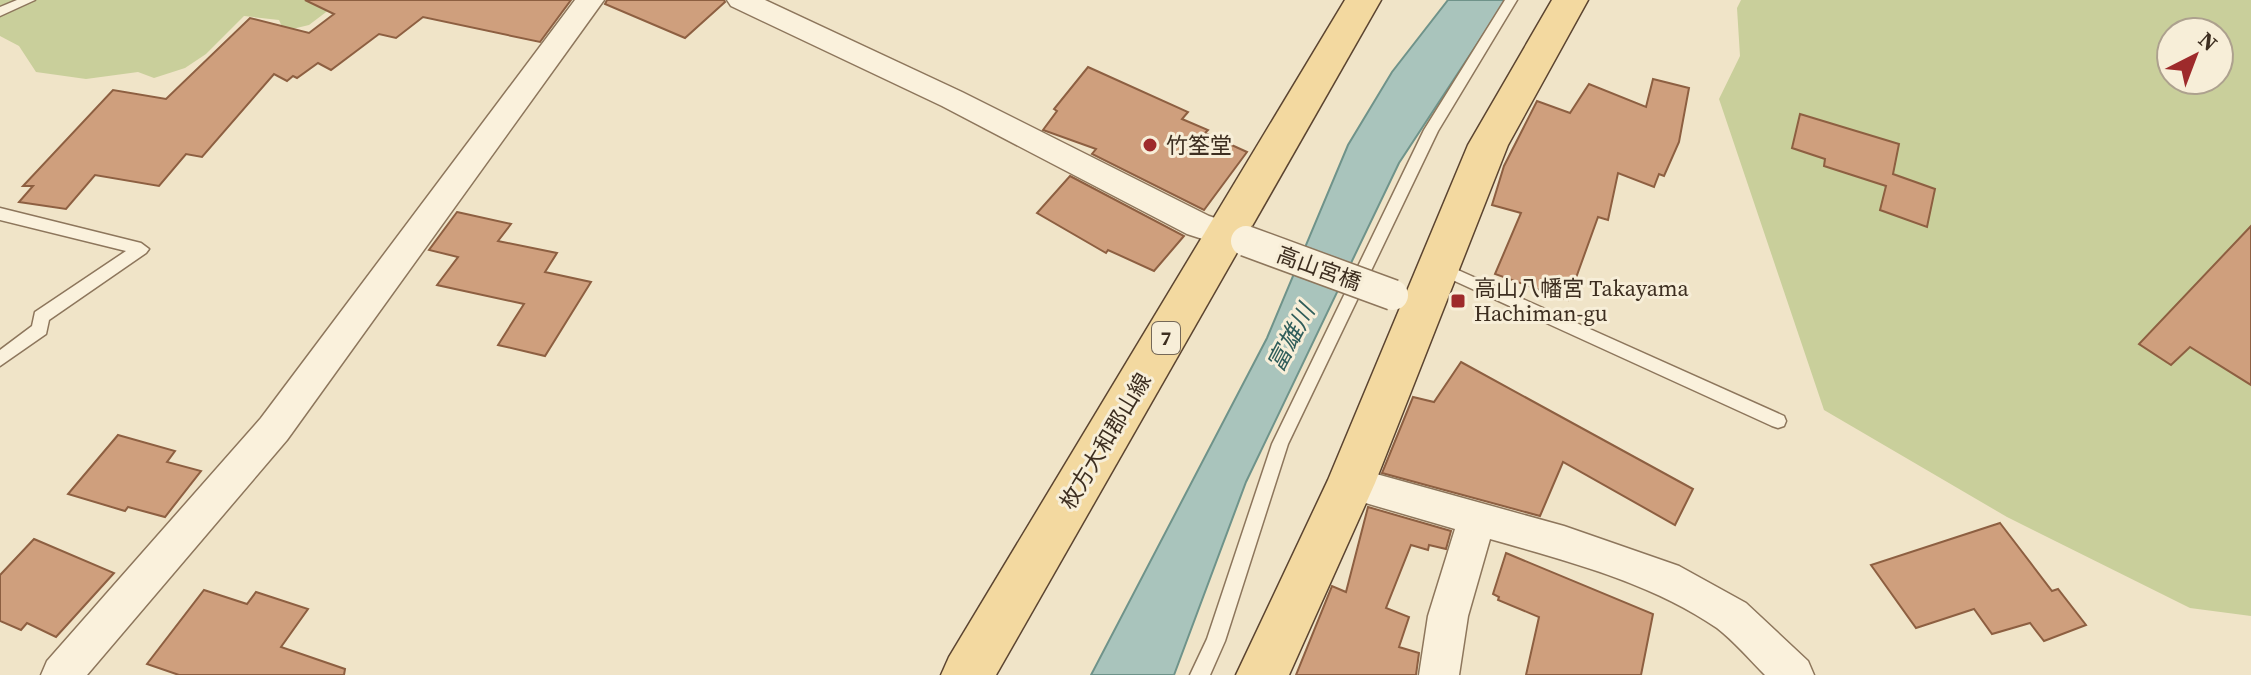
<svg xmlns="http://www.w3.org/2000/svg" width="2251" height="675" font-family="'Source Serif 4','Noto Sans JP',serif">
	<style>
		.green { fill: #c9cf9b; fill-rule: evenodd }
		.water { fill: #a9c4bc; stroke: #6f938a; stroke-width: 2 }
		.building { fill: #cf9f7d; stroke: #8d5f41; stroke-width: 2 }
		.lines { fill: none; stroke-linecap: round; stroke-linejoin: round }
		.service-casing { stroke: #8d765c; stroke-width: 3 }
		.minor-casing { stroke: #8d765c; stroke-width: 3 }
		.primary-casing { stroke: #5b4430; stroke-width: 3 }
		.service { fill: #faf1dc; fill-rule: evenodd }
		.minor { fill: #faf1dc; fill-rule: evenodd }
		.primary { fill: #f3d9a0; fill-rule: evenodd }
		.minor-bridge-casing { stroke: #8d765c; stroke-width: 33; stroke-linecap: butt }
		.minor-bridge { stroke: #faf1dc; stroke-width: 30 }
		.poi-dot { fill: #9e2a2b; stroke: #f7eed8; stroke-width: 3 }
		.labels { text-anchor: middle; stroke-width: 6; stroke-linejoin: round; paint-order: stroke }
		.shield { fill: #f7eed8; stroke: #756857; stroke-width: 2 }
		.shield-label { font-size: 20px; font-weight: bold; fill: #3d2e20 }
		.poi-label { font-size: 22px; fill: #3d2e20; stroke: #f7eed8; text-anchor: start }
		.street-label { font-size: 22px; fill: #3d2e20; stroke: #f7eed8 }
		.water-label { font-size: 24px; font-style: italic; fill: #2f5d5a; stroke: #f7eed8 }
	</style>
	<rect width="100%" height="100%" fill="#f0e4c8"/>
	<g class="green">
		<path d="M0 0H342L309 25 284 31 279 20 244 16 206 54 185 68 154 78 138 72 86 79 36 72 19 46 0 36Z"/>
		<path d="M1741 0H2251V616L2190 608 2007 517 1824 410 1719 99 1740 56 1737 8ZM2171 32H2219V80H2171Z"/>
	</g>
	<path class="water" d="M1448 0H1506L1399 163 1246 482 1174 675H1091L1267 338 1348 145 1392 72Z"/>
	<g class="building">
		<path d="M305 0H571L540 42 423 17 396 38 379 34 331 70 318 63 297 78 293 76 287 81 274 74 202 157 186 154 159 186 95 175 66 209 19 202 33 186H23L113 90 166 99 250 18 309 33 334 14Z"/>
		<path d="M607 0H724L725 2 685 38 605 4Z"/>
		<path d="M1088 67 1188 112 1182 119 1208 130 1205 133 1247 152 1204 210 1092 154 1096 149 1043 130 1057 111 1054 109Z"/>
		<path d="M1653 79 1689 88 1679 142 1664 176 1659 174 1654 187 1618 173 1608 220 1598 217 1568 300 1495 274 1521 213 1492 205 1504 166 1537 101 1570 113 1589 84 1646 107Z"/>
		<path d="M1800 114 1899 144 1893 174 1935 189 1927 227 1880 210 1886 186 1824 166 1825 159 1792 148Z"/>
		<path d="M1070 176 1184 236 1154 271 1108 250 1106 253 1037 213Z"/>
		<path d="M457 212 511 224 498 241 557 253 545 272 591 282 545 356 498 345 524 304 437 285 458 257 429 250Z"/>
		<path d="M2251 226V385L2190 347 2171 365 2139 344Z"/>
		<path d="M1461 362 1693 489 1675 525 1563 462 1540 516 1382 473 1413 397 1434 402Z"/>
		<path d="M118 435 175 451 167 462 201 471 165 517 128 507 125 511 68 494Z"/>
		<path d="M1368 507 1451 531 1446 549 1429 545 1428 550 1411 545 1386 608 1409 617 1399 647 1419 653 1416 675H1296L1332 586 1346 592Z"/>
		<path d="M2000 523 2052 591 2058 589 2086 625 2044 641 2030 623 1992 634 1974 609 1916 628 1871 565Z"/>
		<path d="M34 539 114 573 56 637 27 623 21 630 0 621V575Z"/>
		<path d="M1506 553 1653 614 1641 675H1526L1539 617 1498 600 1499 597 1493 594Z"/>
		<path d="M204 590 247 604 256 592 308 609 281 647 345 669 344 675H179L147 664Z"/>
	</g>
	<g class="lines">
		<defs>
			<g id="service">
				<path d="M17 0H35L0 16V7Z"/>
				<path d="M1505 0H1517L1438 131 1288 444 1225 641 1210 675H1190L1207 639 1272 444 1424 130Z"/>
				<path d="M0 208 141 243 149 249 146 253 49 320 46 334 0 366V350L32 326 35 312 126 251 0 220Z"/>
				<path d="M1440 262 1784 416 1786 421 1784 426 1778 428 1772 426 1435 272 1432 268 1435 264Z"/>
			</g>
			<g id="minor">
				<path d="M575 0H604L287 440 87 675H41L47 661 261 418Z"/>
				<path d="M727 0H765L962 92 1209 216 1257 232 1262 241 1257 250 1246 253 1187 234 942 106 731 6Z"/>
				<path d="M1351 467 1564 526 1679 566 1746 603 1808 661 1814 675H1765C1750 660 1734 641 1717 628 1650 582 1567 561 1490 539L1468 616 1459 675H1419L1428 616 1455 529 1338 495 1333 483 1338 471Z"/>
			</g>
			<g id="primary">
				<path d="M1345 0H1381L996 675H941L949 657Z"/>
				<path d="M1552 0H1588L1508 145 1375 483 1289 675H1236L1328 480 1468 145Z"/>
			</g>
		</defs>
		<use href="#service" class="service-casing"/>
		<use href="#minor" class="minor-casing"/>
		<use href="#primary" class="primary-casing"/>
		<use href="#service" class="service"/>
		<use href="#minor" class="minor"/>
		<use href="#primary" class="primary"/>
		<defs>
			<path id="minor-bridge" d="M1246 241 1393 295"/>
		</defs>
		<use href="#minor-bridge" class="minor-bridge-casing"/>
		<use href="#minor-bridge" class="minor-bridge"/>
	</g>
	<g class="poi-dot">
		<circle cx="1150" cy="145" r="8"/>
		<rect x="1450" y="293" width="16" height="16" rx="4"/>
	</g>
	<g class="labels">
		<rect class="shield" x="1152" y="322" width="28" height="32" rx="6"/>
		<g class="shield-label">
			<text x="1166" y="345">7</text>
		</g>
		<g class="poi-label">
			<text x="1166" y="153">竹筌堂</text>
			<text x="1474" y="296">高山八幡宮 Takayama<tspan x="1474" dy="25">Hachiman-gu</tspan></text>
		</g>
		<g class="street-label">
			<text transform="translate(1319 268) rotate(20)" y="8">高山宮橋</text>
			<text transform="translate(1105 441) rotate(-59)" y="8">枚方大和郡山線</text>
		</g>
		<g class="water-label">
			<text transform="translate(1291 338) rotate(-62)" y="8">富雄川</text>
		</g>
	</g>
	<g transform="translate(2195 56) rotate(42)"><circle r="38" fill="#f7eed8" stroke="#ada18e" stroke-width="2"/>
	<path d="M0-6L14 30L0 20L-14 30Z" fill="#9e2a2b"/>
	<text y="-12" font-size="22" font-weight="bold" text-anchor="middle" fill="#3d2e20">N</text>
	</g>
</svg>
